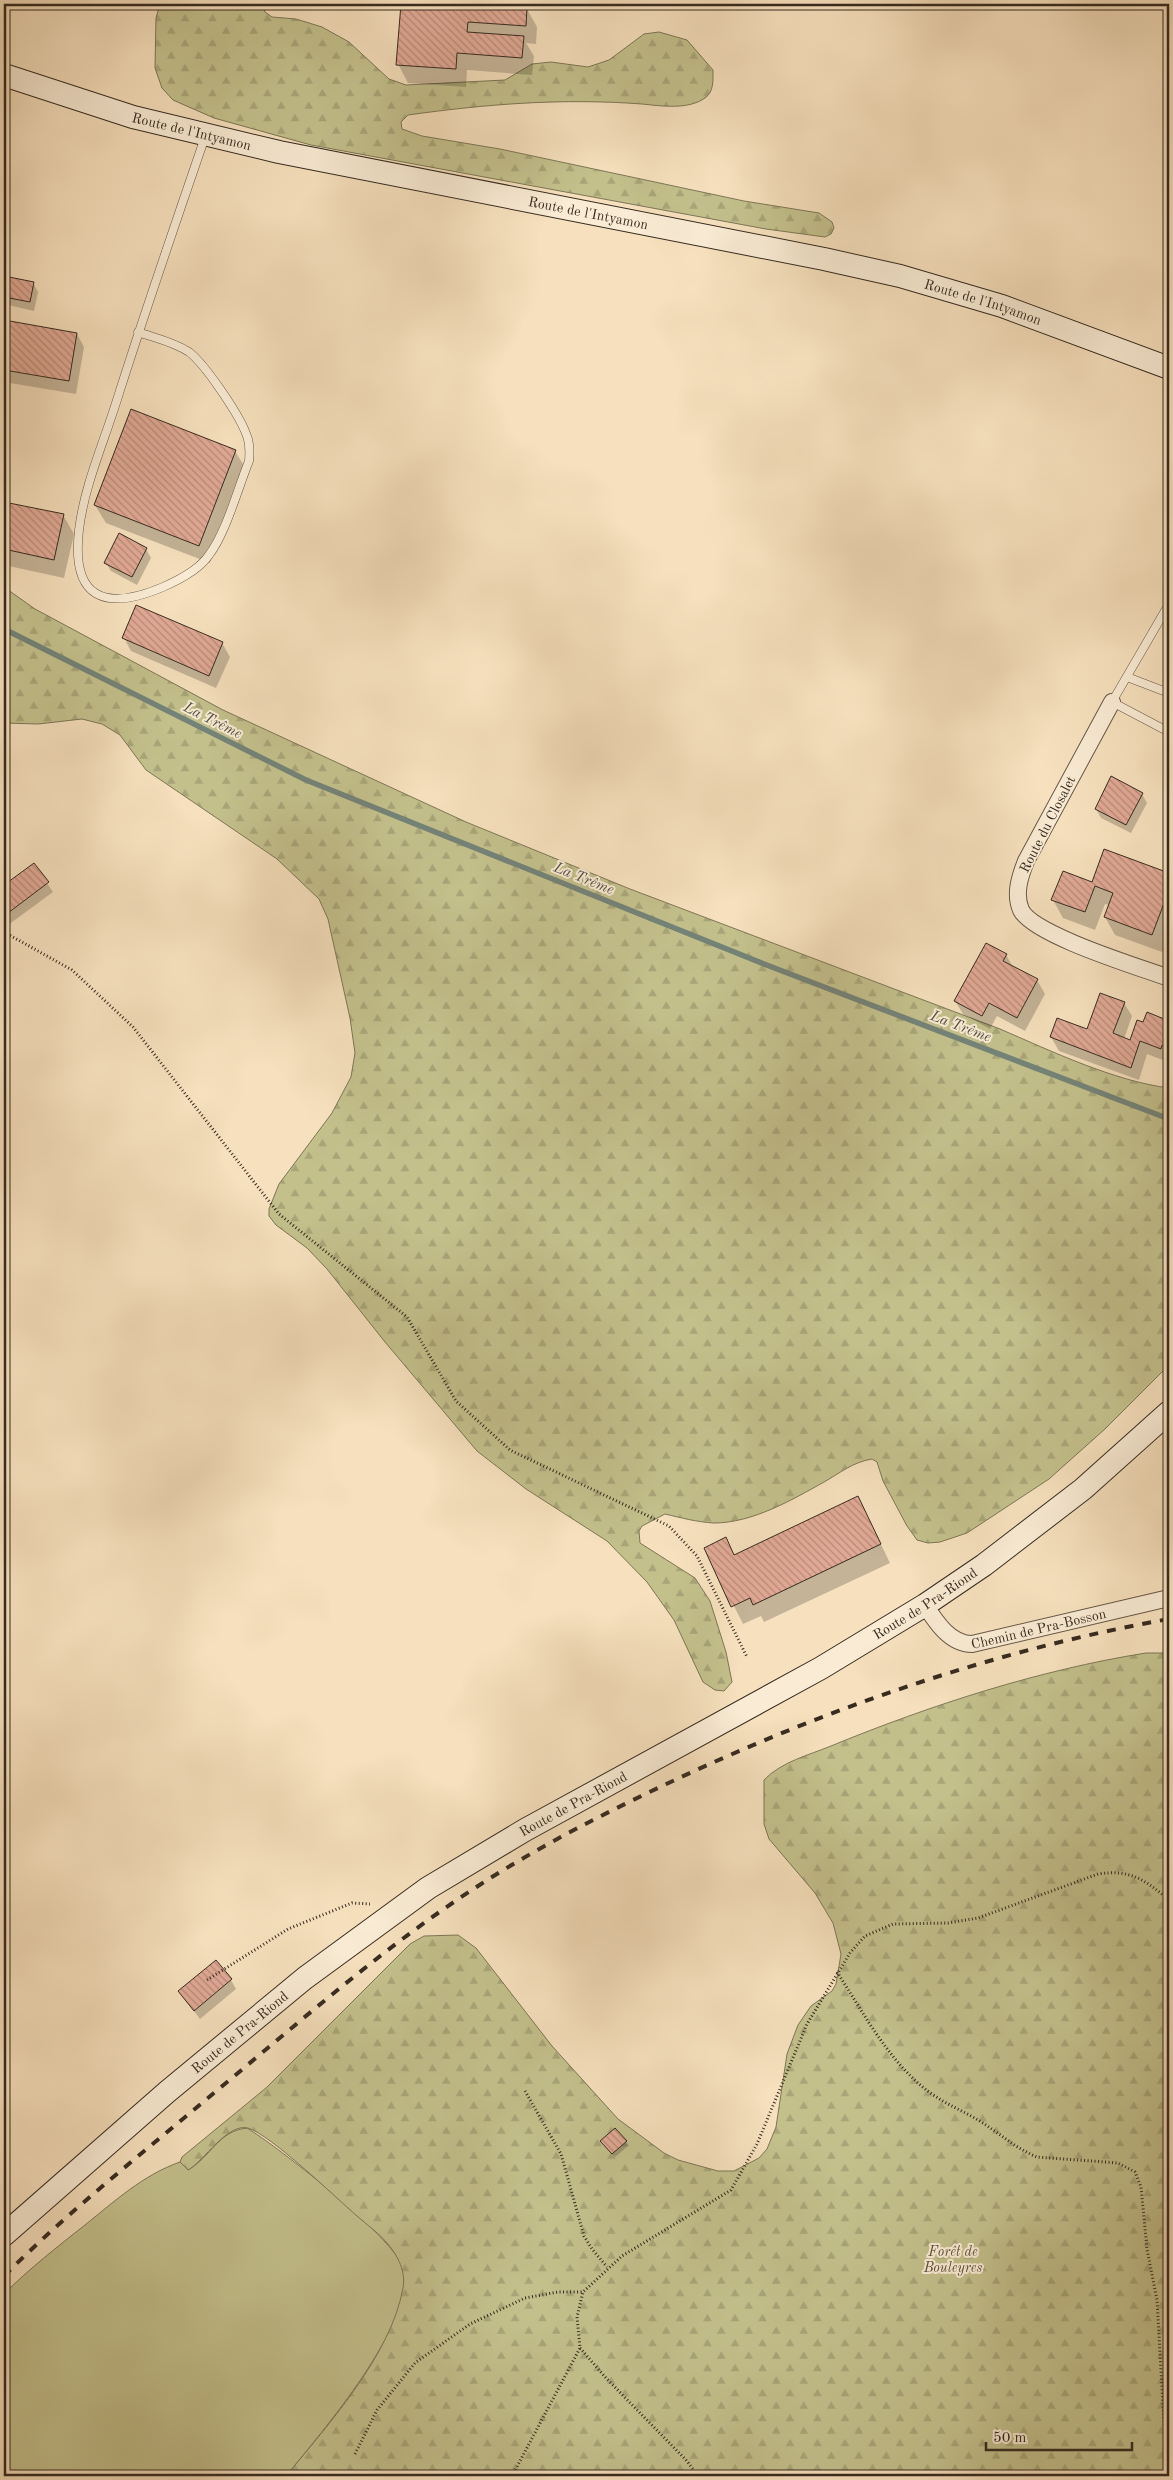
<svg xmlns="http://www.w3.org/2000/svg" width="1173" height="2480" font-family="'Old Standard TT',serif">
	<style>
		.green { fill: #c3c08c; stroke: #7d7656 }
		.forest { fill: url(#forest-firs); stroke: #7d7656 }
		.shadow { fill: #0003 }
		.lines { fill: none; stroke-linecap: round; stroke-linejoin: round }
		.stream { stroke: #748378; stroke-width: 5.5 }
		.building { fill: url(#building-back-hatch); stroke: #372b20 }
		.lane-casing { stroke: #675847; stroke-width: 9 }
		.street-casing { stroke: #675847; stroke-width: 18 }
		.secondary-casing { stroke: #372b20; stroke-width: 24 }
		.path { stroke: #372b20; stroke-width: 3; stroke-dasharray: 1 2.5; stroke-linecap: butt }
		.lane { stroke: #f9ebd4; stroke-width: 8 }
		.street { stroke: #f9ebd4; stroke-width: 16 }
		.secondary { stroke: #f9ebd4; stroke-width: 22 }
		.rail { stroke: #372b20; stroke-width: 4; stroke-dasharray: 9 9; stroke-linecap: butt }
		.labels { text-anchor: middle; stroke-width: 4; stroke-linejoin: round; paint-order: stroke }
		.street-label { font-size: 14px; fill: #372b20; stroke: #f9ebd4 }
		.park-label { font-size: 14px; font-style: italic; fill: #5a503b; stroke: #f9ebd4 }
		.water-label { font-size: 15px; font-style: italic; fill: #505044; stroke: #f9ebd4 }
	</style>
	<defs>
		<pattern id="forest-firs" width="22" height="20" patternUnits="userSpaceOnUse" patternTransform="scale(1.25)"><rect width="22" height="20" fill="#c3c08c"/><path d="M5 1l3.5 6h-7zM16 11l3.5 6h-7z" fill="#a8a578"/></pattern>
		<pattern id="building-back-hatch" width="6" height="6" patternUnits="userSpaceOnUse" patternTransform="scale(1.25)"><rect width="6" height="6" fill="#e1a995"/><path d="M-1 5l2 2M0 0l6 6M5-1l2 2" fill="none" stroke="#b78a79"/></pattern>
	</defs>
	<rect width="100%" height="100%" fill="#f6e0bd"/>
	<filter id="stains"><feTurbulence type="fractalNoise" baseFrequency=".004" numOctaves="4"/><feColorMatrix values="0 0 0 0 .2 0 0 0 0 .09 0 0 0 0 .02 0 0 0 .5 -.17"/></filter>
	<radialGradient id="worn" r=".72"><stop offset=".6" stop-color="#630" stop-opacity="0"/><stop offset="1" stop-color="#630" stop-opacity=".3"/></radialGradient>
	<path class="green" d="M247 2128C277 2146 392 2236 402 2266 420 2320 319 2435 286 2476H4V2294C29 2269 57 2247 85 2225 115 2201 143 2175 180 2162L188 2170C211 2157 218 2131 247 2128Z"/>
	<g class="forest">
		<path d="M160 4H262L265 12 272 17 296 19 322 27 349 42 389 79 406 85 505 80 532 64 551 62 588 67 609 60 644 34 659 32 687 40 713 70C713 80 714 92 705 98 688 110 662 106 642 104 562 98 487 104 408 115L401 122 402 129 422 136 500 149 744 201 819 213 832 222 834 228 831 234 825 237 766 229 311 145 214 118 173 100 162 88 155 68 156 18Z"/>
		<path d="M4 587 35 609 223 710 466 822 630 889 1000 1029C1051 1051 1114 1081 1169 1088V1365L1105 1429 1049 1479 967 1533 940 1542 928 1543 917 1540 907 1526 883 1481 877 1462 872 1459C853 1462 840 1473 824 1482 792 1500 752 1523 714 1523 697 1522 682 1518 665 1514L642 1526 639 1531 640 1543 695 1578 710 1601 726 1652 732 1682 724 1691 715 1690 703 1682 674 1620 647 1582 607 1541 526 1489 477 1451 385 1342 327 1269 307 1248 276 1225 269 1216V1209L279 1184 332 1113 351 1077 355 1053 350 1018 328 919 319 899 277 859 146 770 120 735 102 724 82 719 38 724 4 723Z"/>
		<path d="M1146 1653H1169V2476H286C328 2425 391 2355 403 2288 406 2272 398 2256 388 2244 379 2233 367 2225 357 2216 335 2197 271 2135 248 2128 227 2123 204 2161 188 2170L180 2162 182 2157 266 2088 410 1944 424 1936 458 1935 476 1948 552 2046 618 2119 664 2153 678 2160 718 2171H734L759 2158 767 2149 776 2127 787 2054 798 2025 811 2006 832 1991 836 1984 841 1954 833 1923 815 1893 769 1839 764 1824V1780C781 1762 809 1755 831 1746 931 1705 1039 1670 1146 1653Z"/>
	</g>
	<g class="shadow">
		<path d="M402 4H469L527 9 537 27 536 44 526 43 534 56 532 75 467 70 466 87 408 83 398 64Z"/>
		<path d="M4 277 33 283 38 292 34 311 4 304Z"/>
		<path d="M4 321 77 334 84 347 76 394 4 382Z"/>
		<path d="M235 451 246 469 210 563 106 523 95 505Z"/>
		<path d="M4 503 63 515 74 534 64 578 4 565Z"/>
		<path d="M146 549 151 558 137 585 111 571 106 563Z"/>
		<path d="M124 638 222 643 230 657 216 688 131 651Z"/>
		<path d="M1142 794 1147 803 1131 833 1101 818 1096 809Z"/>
		<path d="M1105 851 1169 875V934L1162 952 1115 935 1105 917 1109 905 1105 904 1095 930 1063 918 1053 900 1092 883Z"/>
		<path d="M34 864 53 892 4 928V887Z"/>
		<path d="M1006 955 1013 967 1037 980 1045 994 1025 1031 997 1016 990 1029 963 1014 955 1001Z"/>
		<path d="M1124 1003 1132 1016 1124 1039 1131 1041 1144 1024 1169 1022 1168 1062 1147 1054 1139 1080 1059 1051 1051 1037 1087 1031Z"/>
		<path d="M858 1497 890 1563 764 1622 761 1616 743 1624 705 1548 725 1539 735 1555Z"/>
		<path d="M231 1980 236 1989 200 2019 179 1991Z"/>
		<path d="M615 2129 628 2146 615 2157 604 2145Z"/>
	</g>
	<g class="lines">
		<path class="stream" d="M4 629 306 780 764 964 1169 1119"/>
	</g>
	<g class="building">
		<path d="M401 4H468L527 8 526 26 468 22 467 32 524 36 522 58 457 53 456 69 396 65Z"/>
		<path d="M4 276 34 282 30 302 4 297Z"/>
		<path d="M4 320 77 333 69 381 4 370Z"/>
		<path d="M131 409 236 450 199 546 94 505Z"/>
		<path d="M4 502 64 514 54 560 4 549Z"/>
		<path d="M119 533 147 548 132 577 104 563Z"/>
		<path d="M136 605 223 642 209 676 122 638Z"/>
		<path d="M1111 776 1143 793 1126 825 1095 809Z"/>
		<path d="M1104 849 1169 873V890L1152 935 1104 917 1113 893 1095 886 1085 912 1051 900 1063 871 1092 882Z"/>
		<path d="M34 863 49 882 4 916V885Z"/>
		<path d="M986 943 1007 954 1003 961 1038 979 1017 1018 989 1003 982 1016 954 1001Z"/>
		<path d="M1100 993 1125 1002 1113 1033 1130 1040 1137 1020 1143 1022 1147 1012 1169 1021V1048L1162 1045 1161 1049 1140 1041 1131 1068 1050 1037 1057 1018 1087 1029Z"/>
		<path d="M858 1496 881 1544 753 1605 750 1598 731 1607 704 1548 726 1537 734 1555Z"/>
		<path d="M216 1960 232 1979 194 2011 178 1991Z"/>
		<path d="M615 2128 627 2141 612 2154 600 2141Z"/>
	</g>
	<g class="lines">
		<defs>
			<g id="lane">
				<path d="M138 332C155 338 174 342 189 352 205 364 237 412 245 431 250 441 250 450 249 461 238 488 226 533 209 555 199 570 179 580 163 587 104 612 71 598 79 530 84 487 103 444 116 403 144 314 175 225 205 137"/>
				<path d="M1169 604 1112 702 1169 732"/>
				<path d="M1127 677 1169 693"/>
			</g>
			<g id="street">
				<path d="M1112 702 1026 861C1020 876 1014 894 1021 910 1033 935 1139 967 1169 978"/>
				<path id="s1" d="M925 1605C936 1622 950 1644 972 1644L1169 1598"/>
			</g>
			<g id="secondary">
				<path id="s2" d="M4 75 133 117 279 152 824 259 900 276 1002 306 1169 368"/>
				<path id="s3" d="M4 2235 167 2092 305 1978 428 1888 525 1830 821 1668 925 1605 984 1565 1083 1489 1169 1412"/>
			</g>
		</defs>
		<use href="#lane" class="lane-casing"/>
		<use href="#street" class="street-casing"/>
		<use href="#secondary" class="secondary-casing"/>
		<g class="path">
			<path d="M4 932 72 970 133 1027 279 1214 407 1317 456 1401 510 1450 669 1526 697 1556 747 1657"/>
			<path d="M837 1972C865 2015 893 2070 938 2098 950 2106 965 2112 978 2120 998 2132 1015 2148 1037 2157L1118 2163 1135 2172 1141 2187 1147 2249 1157 2300 1164 2423 1169 2455"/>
			<path d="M207 1980 288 1929 352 1903 370 1904"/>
			<path d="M525 2091 561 2154 584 2236 592 2249 607 2267"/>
			<path d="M580 2348 606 2378 687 2461 698 2476"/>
			<path d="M355 2454 377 2410 415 2363 470 2324 525 2298 558 2292H583"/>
			<path d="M512 2476 580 2348 577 2317 583 2292 622 2256 731 2190 757 2144 807 2024 850 1953 865 1936 893 1924 948 1923 978 1918 1098 1874C1131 1869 1145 1880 1169 1900"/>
		</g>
		<use href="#lane" class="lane"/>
		<use href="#street" class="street"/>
		<use href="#secondary" class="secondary"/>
		<path class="rail" d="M4 2276C70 2210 144 2152 215 2092 301 2021 385 1946 478 1886 541 1845 609 1811 677 1779 833 1706 1000 1649 1169 1619"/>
	</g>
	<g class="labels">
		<g class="street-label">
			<text dy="5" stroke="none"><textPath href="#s2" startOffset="196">Route de l'Intyamon</textPath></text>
			<text dy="5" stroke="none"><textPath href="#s2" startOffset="601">Route de l'Intyamon</textPath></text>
			<text dy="5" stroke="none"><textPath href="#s2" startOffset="1006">Route de l'Intyamon</textPath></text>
			<text transform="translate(1047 824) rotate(-63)" y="5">Route du Closalet</text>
			<text dy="5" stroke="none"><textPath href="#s3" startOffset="1121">Route de Pra-Riond</textPath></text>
			<text dy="5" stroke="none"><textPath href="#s1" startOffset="132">Chemin de Pra-Bosson</textPath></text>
			<text dy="5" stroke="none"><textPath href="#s3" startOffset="716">Route de Pra-Riond</textPath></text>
			<text dy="5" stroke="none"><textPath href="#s3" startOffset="311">Route de Pra-Riond</textPath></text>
		</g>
		<g class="park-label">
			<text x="953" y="2256">Forêt de<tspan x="953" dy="16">Bouleyres</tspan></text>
		</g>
		<g class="water-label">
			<text transform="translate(213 720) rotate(27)" y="5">La Trême</text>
			<text transform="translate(584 878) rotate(22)" y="5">La Trême</text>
			<text transform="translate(961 1026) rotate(21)" y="5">La Trême</text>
		</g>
	</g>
	<rect width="1173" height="2480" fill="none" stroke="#f6e0bd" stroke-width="20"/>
	<rect x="5" y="5" width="1163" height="2470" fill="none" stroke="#372b20" stroke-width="2.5"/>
	<rect x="10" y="10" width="1153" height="2460" fill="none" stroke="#372b20"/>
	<path d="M986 2442v8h146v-8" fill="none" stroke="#372b20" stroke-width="2.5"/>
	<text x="993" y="2442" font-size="15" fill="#372b20" stroke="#f9ebd4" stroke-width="4" paint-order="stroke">50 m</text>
	<rect width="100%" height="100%" filter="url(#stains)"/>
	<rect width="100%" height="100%" fill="url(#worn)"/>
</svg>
